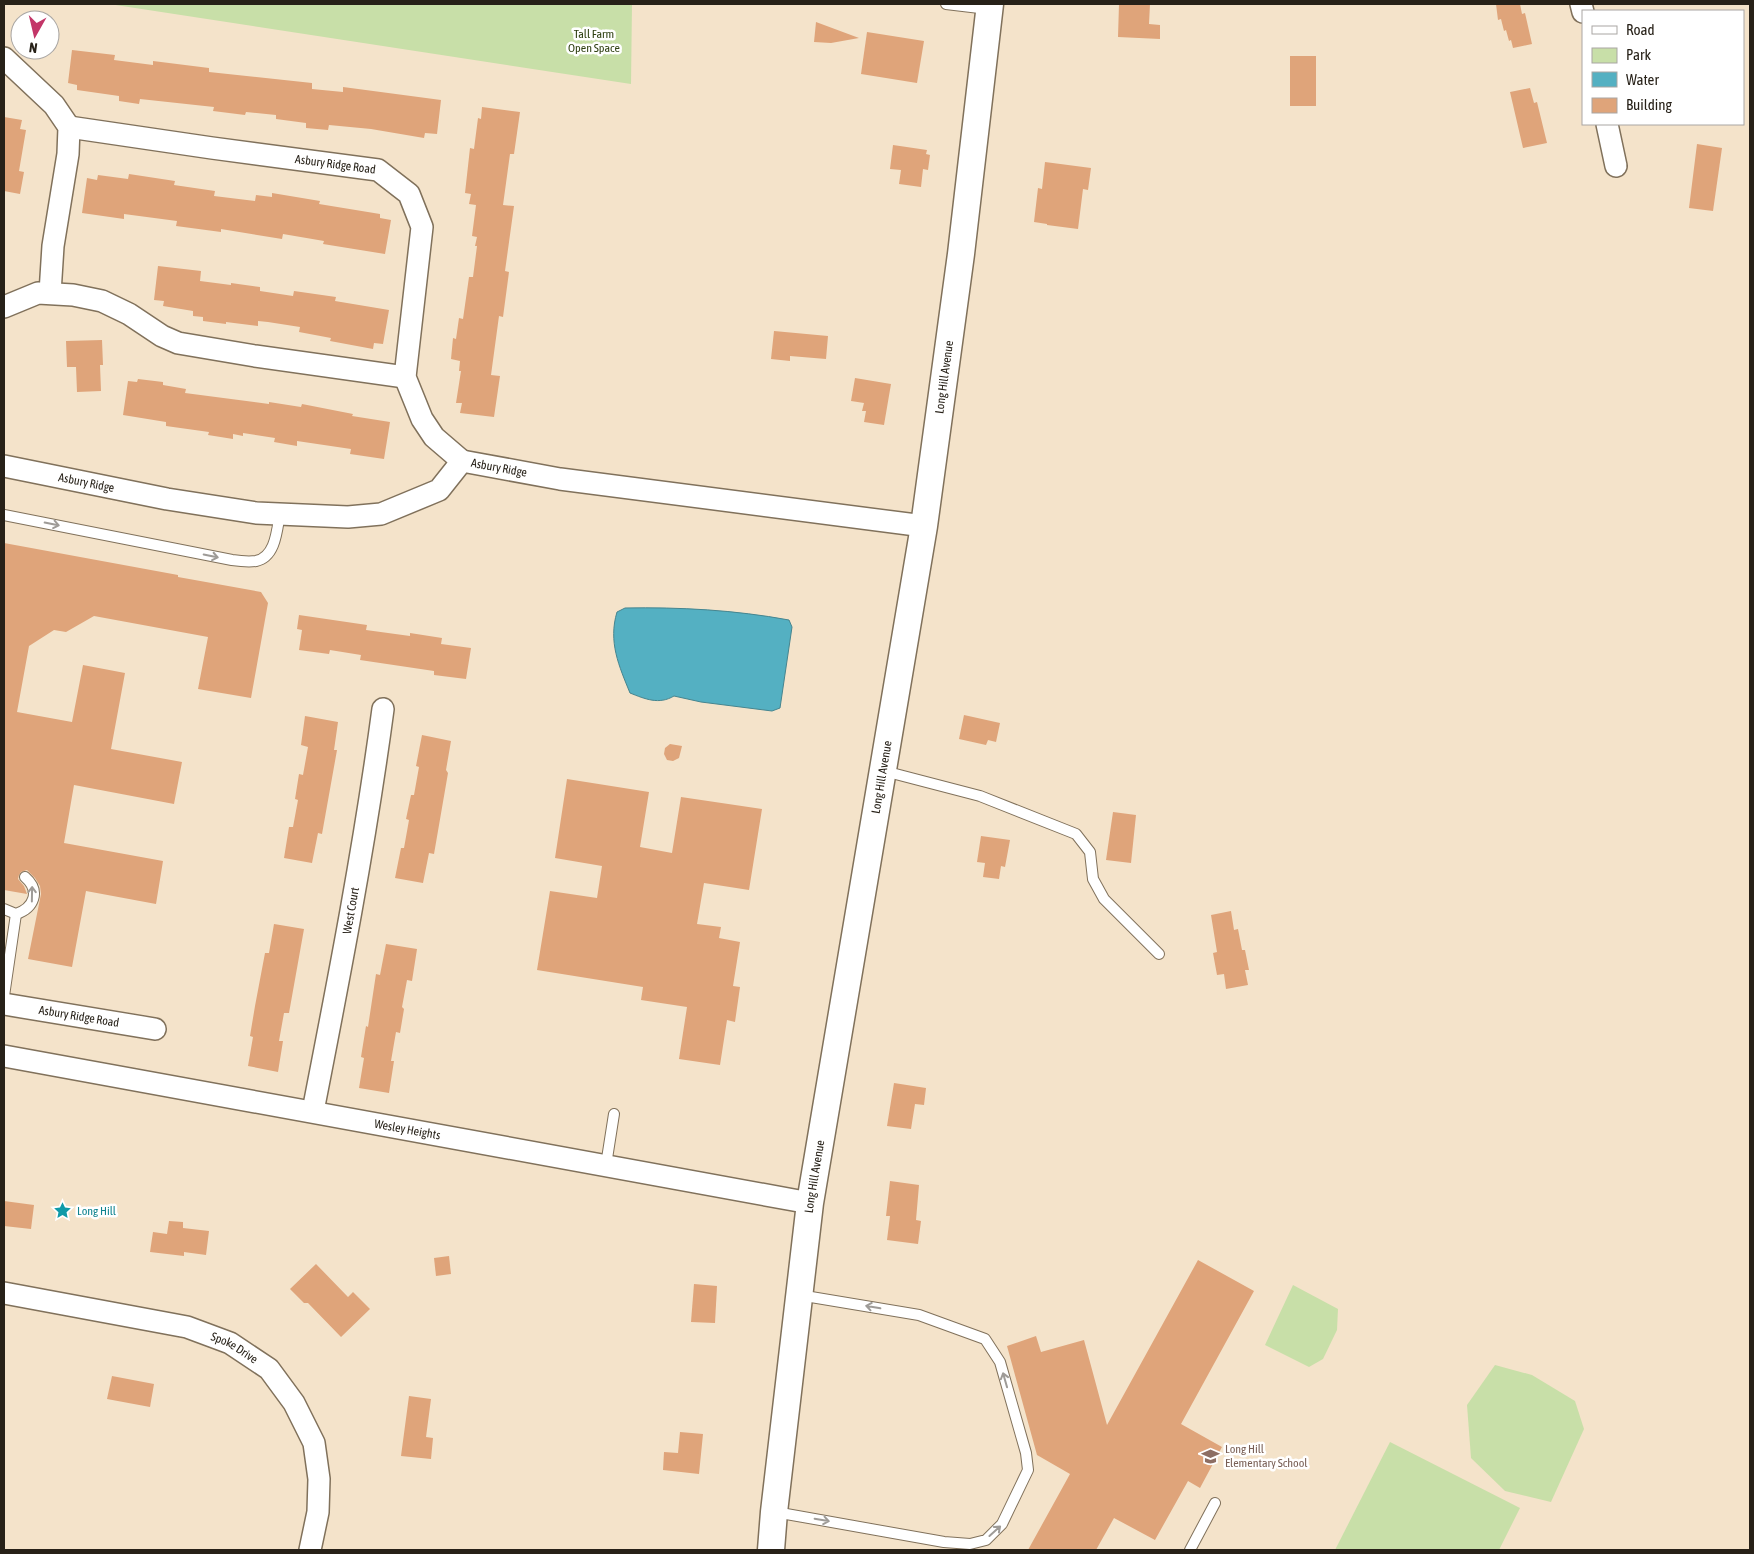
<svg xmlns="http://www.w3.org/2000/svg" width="1754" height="1554" font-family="'Asap Condensed',sans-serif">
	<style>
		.green { fill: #c8dfa8 }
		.water { fill: #54b0c2; stroke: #46858f }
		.building { fill: #dfa47a }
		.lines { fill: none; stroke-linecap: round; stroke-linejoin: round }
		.service-casing { stroke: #80715b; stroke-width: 12 }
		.minor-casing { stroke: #80715b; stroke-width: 24 }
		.tertiary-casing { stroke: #80715b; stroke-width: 29 }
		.service { stroke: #fff; stroke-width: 10 }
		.minor { stroke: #fff; stroke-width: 21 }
		.tertiary { stroke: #fff; stroke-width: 26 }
		.oneway { stroke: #9e9b97 }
		.labels { text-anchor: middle; stroke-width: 5; stroke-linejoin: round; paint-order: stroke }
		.park-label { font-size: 12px; fill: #2f4012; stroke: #fff }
		.street-label { font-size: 12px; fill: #272118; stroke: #fff }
		.culture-label { font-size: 12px; fill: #0d838f; stroke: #fff; text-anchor: start }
		.education-label { font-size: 12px; fill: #785e54; stroke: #fff; text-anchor: start }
	</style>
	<rect width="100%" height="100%" fill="#f4e3ca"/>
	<g class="green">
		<path d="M109 4H632L631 84Z"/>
		<path d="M1293 1285 1338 1309 1337 1330 1323 1359 1309 1367 1265 1345Z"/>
		<path d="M1495 1365 1532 1375 1575 1401 1584 1429 1551 1502 1505 1491 1471 1458 1467 1405Z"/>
		<path d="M1390 1442 1520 1508 1499 1550H1335Z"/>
	</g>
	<path class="water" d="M625 608C680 607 735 610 789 620L792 627 780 708 772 711 701 702 674 696C659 705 645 699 630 693 619 666 608 642 617 612Z"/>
	<g class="building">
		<path d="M1119 4H1150L1149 24 1160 25V39L1118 37Z"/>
		<path d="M1496 4H1520L1522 14 1525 13 1532 44 1513 48 1511 40 1509 41 1506 30 1504 31 1501 19 1498 20Z"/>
		<path d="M816 22 859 38 831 43 814 42Z"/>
		<path d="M867 32 924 41 917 83 861 74Z"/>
		<path d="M72 50 115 55 114 60 153 65V61L209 68V72L312 83V89L343 92V87L441 100 437 134 425 133 424 138 371 129 329 125 328 130 306 128V123L276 119V115L246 112 245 115 213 111 214 107 140 99 139 104 119 101V96L77 90V85L68 83Z"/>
		<rect x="1290" y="56" width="26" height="50"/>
		<path d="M1530 88 1534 103 1537 102 1547 143 1523 148 1510 92Z"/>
		<path d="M482 107 520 112 514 154H510L503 205 514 206 505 271 509 272 503 317 499 316 491 375 500 376 494 417 460 413 462 403H456L461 371H459L460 361 451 359 453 338 456 339 459 318 463 319 469 277H473L477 246H475L477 237 472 236 476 205 469 204 471 194 465 193 470 148 474 149 478 118 481 119Z"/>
		<path d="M4 117 22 120 20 129 26 130 19 171 24 172 20 194 4 191Z"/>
		<path d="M1697 144 1722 148 1713 211 1689 208Z"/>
		<path d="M893 145 927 150 926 154 930 155 928 170 923 169 921 187 899 184 901 170 890 169Z"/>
		<path d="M1045 162 1091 168 1088 190 1083 189 1078 229 1047 225V224L1034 222 1038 188 1042 189Z"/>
		<path d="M129 174 175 181 174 185 215 191 214 196 255 201 256 195 272 197V193L320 201 319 204 380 214V218L391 220 385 254 323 244 324 241 283 234 282 239 221 229V232L176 226 177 221 124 214V219L82 213 87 178 97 180 98 175 128 179Z"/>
		<path d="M158 266 201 271 200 281 231 285V283L260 287V291L293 296 294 291 336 297 335 301 389 310 383 344 374 343 373 349 330 341 331 338 299 332 300 327 268 322 258 321V326L226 322V324L203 321V317L193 316V311L163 306 164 301 154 300Z"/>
		<path d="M774 331 828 336 826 359 790 356V361L771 359Z"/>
		<path d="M102 340 103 365H100L101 391 77 392 76 367H67L66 341Z"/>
		<path d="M855 378 891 384 884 425 864 422 866 411H862L864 403 851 401Z"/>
		<path d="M138 379 163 382V385L186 389 185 393 269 404V402L301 407 302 404 353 414 352 416 390 422 384 459 350 454 351 449 297 441V446L274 442 275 438 243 433V436L233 434V439L208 435 209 432 166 426V422L123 415 128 381 137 382Z"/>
		<path d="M4 543 178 575V577L261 592 268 603 251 698 198 689 208 637 94 616 66 632 54 630 29 646 17 712 72 722 83 665 125 673 111 749 182 762 174 804 74 785 64 843 163 861 156 904 86 891 72 967 28 959 41 894 40 886 35 878 27 870 21 872 19 875 18 879 24 886 27 894 4 890Z"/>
		<path d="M299 615 367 625 366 630 410 636V633L442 638 441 644 471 648 466 679 434 675V671L360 660 361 655 330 650 329 654 299 650 302 630 297 629Z"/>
		<path d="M964 715 1000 723 996 742 988 740 986 745 959 739Z"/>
		<path d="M305 716 338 722 334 750H337L322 834 318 833 312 863 284 858 289 827H293L298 800 295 799 299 774 303 775 308 747 301 745Z"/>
		<path d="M422 735 451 741 446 770 448 773 434 854 429 853 423 883 395 878 401 848H404L409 820 406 819 411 795H414L419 767 416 766Z"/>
		<path d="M670 744 682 746 679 758 673 761 667 760 664 754 665 748Z"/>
		<path d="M567 779 649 792 640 847 672 853 681 797 762 809 749 890 704 883 697 924 721 927 719 938 740 942 733 986 740 987 735 1022 727 1020 720 1065 679 1059 687 1007 641 1000 643 987 537 970 550 891 597 898 602 866 555 858Z"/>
		<path d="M1113 812 1136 815 1131 863 1106 860Z"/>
		<path d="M981 836 1010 840 1005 867 1001 866 999 879 983 877 985 863 977 862Z"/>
		<path d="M1231 911 1234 930 1238 929 1242 950H1245L1249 970H1245L1248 985 1226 989 1224 974 1217 975 1213 953 1217 952 1211 915Z"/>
		<path d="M274 924 304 929 289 1013H284L279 1041H283L278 1072 248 1066 253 1037 250 1036 255 1006 265 953H269Z"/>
		<path d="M386 944 417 949 412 981 407 980 402 1007 404 1009 400 1033 396 1032 391 1061H394L389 1093 359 1088 364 1058 361 1057 366 1026 368 1027 376 974 380 975Z"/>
		<path d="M894 1083 926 1088 924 1105 915 1104 911 1129 887 1126Z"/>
		<path d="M890 1181 919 1185 916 1220 921 1221 918 1244 887 1240 890 1216H886Z"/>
		<path d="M4 1201 34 1205 31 1229 4 1226Z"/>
		<path d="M169 1221 183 1222V1228L209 1231 206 1255 184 1252V1256L150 1252 153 1232 167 1234Z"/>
		<path d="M449 1256 451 1274 436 1276 434 1258Z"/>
		<path d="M1198 1260 1254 1291 1181 1424 1222 1447 1200 1488 1188 1481 1155 1540 1114 1518 1096 1550H1028L1070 1474 1037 1455 1007 1346 1036 1336 1041 1352 1084 1340 1107 1425Z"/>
		<path d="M316 1264 348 1297 353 1292 370 1309 341 1337 308 1303H304L290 1289Z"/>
		<path d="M694 1284 717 1286 715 1323 691 1322Z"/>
		<path d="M112 1376 154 1384 150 1407 107 1399Z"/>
		<path d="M409 1396 431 1399 426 1437 433 1438 431 1459 401 1456Z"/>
		<path d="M680 1432 703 1434 699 1474 663 1470 664 1452 678 1453Z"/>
	</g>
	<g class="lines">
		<defs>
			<g id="service">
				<path d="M946 4 988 9"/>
				<path d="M4 515 232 560C239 561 248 562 256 561 276 557 277 529 280 513"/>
				<path d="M884 771 980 796 1076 834 1090 852 1093 879 1104 899 1159 954"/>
				<path d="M4 909 16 914C34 908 41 891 25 877"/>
				<path d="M4 996 16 914"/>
				<path d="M606 1165 614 1114"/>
				<path d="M775 1512 944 1542 970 1544 986 1540 1002 1524 1028 1470 1026 1453 1000 1362 985 1339 919 1315 799 1295"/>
				<path d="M1190 1550 1215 1503"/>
			</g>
			<g id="minor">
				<path d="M1581 4 1583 12"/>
				<path d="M4 58 54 105 69 127 68 154 53 246 50 293"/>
				<path d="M1607 124 1616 166"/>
				<path id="s1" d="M69 127 212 148 378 170 409 194 422 227 405 377 422 419 434 437 462 461"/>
				<path d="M4 307 38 293 73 295 102 301 129 314 162 336 178 343 255 356 405 377"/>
				<path id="s2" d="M4 466 167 499 256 513 348 517 381 514 439 490 462 461 560 479 924 526"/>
				<path id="s3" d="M4 1004 155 1029"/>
				<path id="s4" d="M4 1056 810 1203"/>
				<path id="s5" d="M313 1111C339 978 365 844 383 709"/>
				<path id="s6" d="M4 1293 187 1327 230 1343 269 1369 294 1403 314 1443 319 1479 318 1512 310 1550"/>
			</g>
			<g id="tertiary">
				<path id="s7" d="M771 1550 774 1512 810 1203 924 526 961 254 990 4"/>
			</g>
		</defs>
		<use href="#service" class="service-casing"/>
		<use href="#minor" class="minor-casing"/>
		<use href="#tertiary" class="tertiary-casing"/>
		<use href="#service" class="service"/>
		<use href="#minor" class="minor"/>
		<use href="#tertiary" class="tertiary"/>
	</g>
	<defs><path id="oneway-shaft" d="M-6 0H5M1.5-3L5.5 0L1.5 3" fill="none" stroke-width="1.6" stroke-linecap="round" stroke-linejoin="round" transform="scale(1.25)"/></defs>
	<g class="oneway">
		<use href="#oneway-shaft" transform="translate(52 524) rotate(11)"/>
		<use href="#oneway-shaft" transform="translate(211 556) rotate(12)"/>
		<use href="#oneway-shaft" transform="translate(32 894) rotate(-89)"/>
		<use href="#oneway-shaft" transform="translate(873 1307) rotate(-170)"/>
		<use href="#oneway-shaft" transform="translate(1005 1380) rotate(-106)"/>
		<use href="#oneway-shaft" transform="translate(822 1520) rotate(10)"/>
		<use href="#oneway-shaft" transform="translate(995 1531) rotate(-42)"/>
	</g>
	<defs>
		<symbol id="sight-bare" viewBox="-9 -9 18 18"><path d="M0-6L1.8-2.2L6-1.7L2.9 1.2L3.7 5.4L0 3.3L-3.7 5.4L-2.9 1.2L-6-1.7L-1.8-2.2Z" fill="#0f9aa8" stroke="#fff" stroke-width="2.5" paint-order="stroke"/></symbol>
		<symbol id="school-bare" viewBox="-9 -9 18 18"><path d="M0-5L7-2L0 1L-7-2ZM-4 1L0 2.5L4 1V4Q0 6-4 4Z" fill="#8d6e63" stroke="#fff" stroke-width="2.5" paint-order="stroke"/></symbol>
	</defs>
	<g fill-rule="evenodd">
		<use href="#sight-bare" x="50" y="1198" width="25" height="25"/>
		<use href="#school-bare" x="1198" y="1444" width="25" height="25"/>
	</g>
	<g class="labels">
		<g class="park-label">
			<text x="594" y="38">Tall Farm<tspan x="594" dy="14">Open Space</tspan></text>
		</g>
		<g class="street-label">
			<text dy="4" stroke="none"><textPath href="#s1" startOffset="269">Asbury Ridge Road</textPath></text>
			<text dy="4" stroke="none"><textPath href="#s7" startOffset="1186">Long Hill Avenue</textPath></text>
			<text dy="4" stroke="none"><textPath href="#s2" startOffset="519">Asbury Ridge</textPath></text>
			<text dy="4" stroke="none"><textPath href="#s2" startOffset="84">Asbury Ridge</textPath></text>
			<text dy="4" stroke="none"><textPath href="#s7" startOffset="781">Long Hill Avenue</textPath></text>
			<text dy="4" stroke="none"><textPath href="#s5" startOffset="204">West Court</textPath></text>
			<text dy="4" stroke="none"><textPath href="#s3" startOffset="76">Asbury Ridge Road</textPath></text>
			<text dy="4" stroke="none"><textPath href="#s4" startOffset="410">Wesley Heights</textPath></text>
			<text dy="4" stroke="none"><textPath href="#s7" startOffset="376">Long Hill Avenue</textPath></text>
			<text dy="4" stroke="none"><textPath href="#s6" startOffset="238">Spoke Drive</textPath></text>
		</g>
		<g class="culture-label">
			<text x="77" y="1215">Long Hill</text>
		</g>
		<g class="education-label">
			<text x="1225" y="1453">Long Hill<tspan x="1225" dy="14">Elementary School</tspan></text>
		</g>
	</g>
	<rect width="1754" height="1554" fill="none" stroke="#272118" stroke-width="10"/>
	<rect x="1582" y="10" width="162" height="115" fill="#ffffff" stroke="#a9a6a3"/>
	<rect x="1592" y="26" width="25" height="8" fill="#ffffff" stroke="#a9a6a3"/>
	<text x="1626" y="35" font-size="15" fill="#272118">Road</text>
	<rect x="1592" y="48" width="25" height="15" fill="#c8dfa8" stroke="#a9a6a3"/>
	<text x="1626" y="60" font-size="15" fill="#272118">Park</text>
	<rect x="1592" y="72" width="25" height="15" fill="#54b0c2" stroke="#a9a6a3"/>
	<text x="1626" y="85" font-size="15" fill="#272118">Water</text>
	<rect x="1592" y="98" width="25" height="15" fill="#dfa47a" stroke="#a9a6a3"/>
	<text x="1626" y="110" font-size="15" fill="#272118">Building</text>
	<g transform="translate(35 35) rotate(188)"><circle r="24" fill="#ffffff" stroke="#a9a6a3"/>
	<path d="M0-4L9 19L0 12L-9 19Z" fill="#c33668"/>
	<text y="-8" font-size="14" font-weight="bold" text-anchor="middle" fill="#272118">N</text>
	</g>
</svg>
